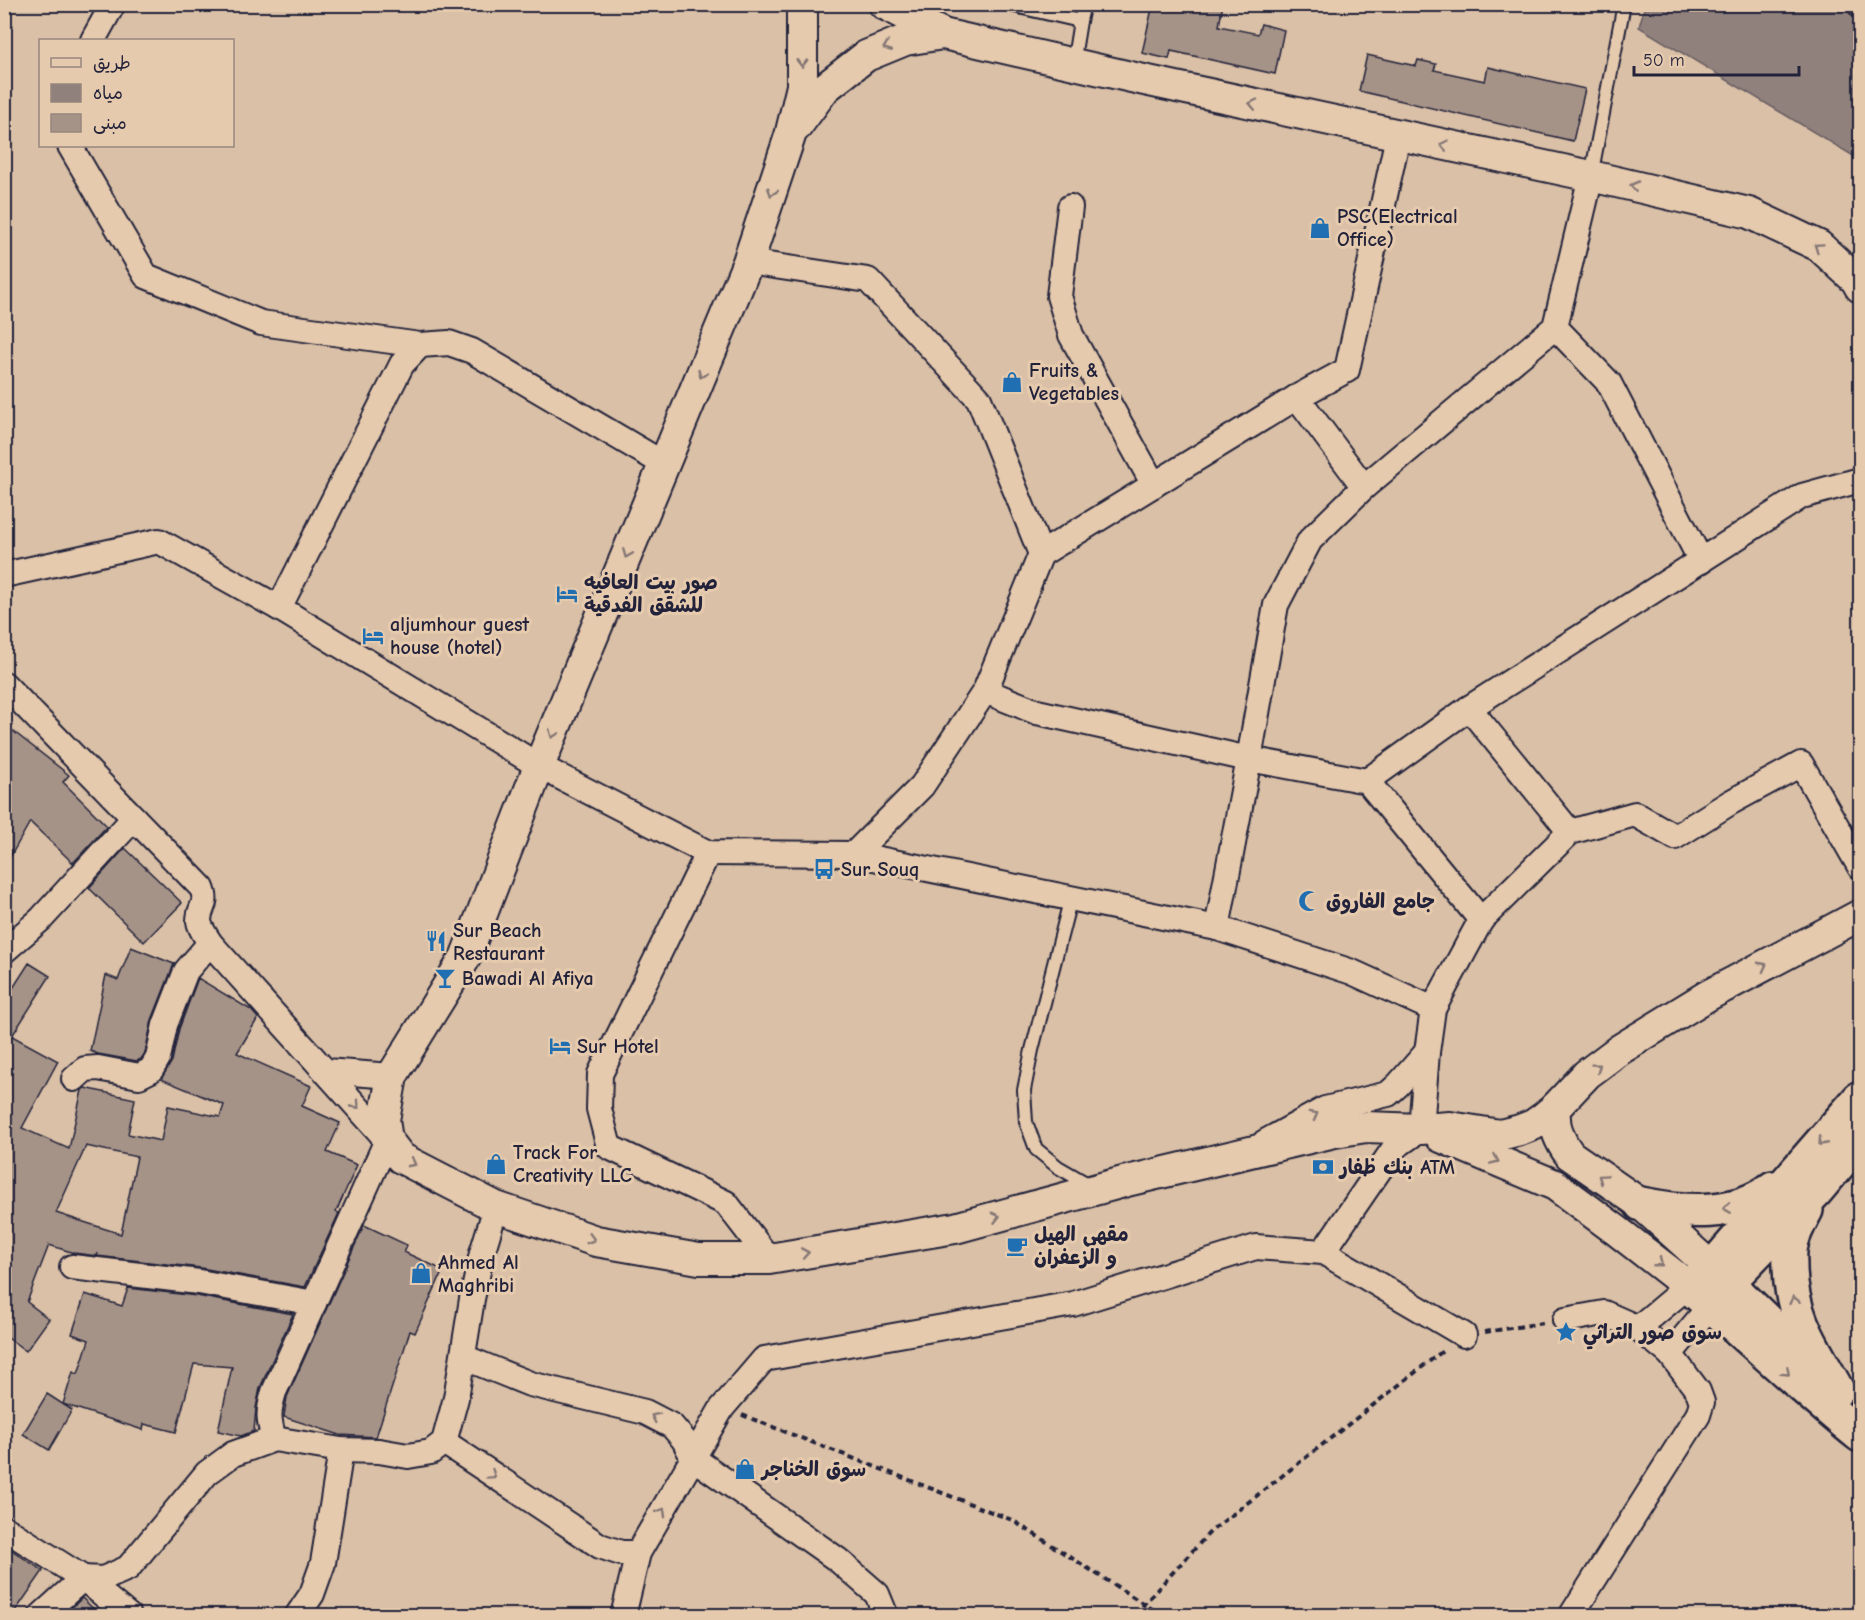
<svg xmlns="http://www.w3.org/2000/svg" width="1865" height="1620" font-family="'Comic Neue','Playpen Sans Arabic',sans-serif">
	<style>
		.water { fill: #91817c; stroke: #655b62; stroke-width: 1.5 }
		.building { fill: #a69388; stroke: #22223b; stroke-width: 1.5; fill-rule: evenodd }
		.lines { fill: none; stroke-linecap: round; stroke-linejoin: round }
		.service-casing { stroke: #22223b; stroke-width: 16 }
		.minor-casing { stroke: #22223b; stroke-width: 28 }
		.tertiary-casing { stroke: #22223b; stroke-width: 34 }
		.primary-casing { stroke: #22223b; stroke-width: 38 }
		.path { stroke: #22223b; stroke-width: 4; stroke-dasharray: 6 4.5; stroke-linecap: butt }
		.service { stroke: #e6caad; stroke-width: 12 }
		.minor { stroke: #e6caad; stroke-width: 24 }
		.tertiary { stroke: #e6caad; stroke-width: 30 }
		.primary { stroke: #e6caad; stroke-width: 33 }
		.oneway { stroke: #847674 }
		.labels { text-anchor: middle; stroke-width: 6; stroke-linejoin: round; paint-order: stroke }
		.poi-label { font-size: 20px; font-weight: bold; fill: #22223b; stroke: #e6caad; text-anchor: start }
	</style>
	<rect width="100%" height="100%" fill="#dac0a6"/>
	<filter id="ink" filterUnits="userSpaceOnUse"><feTurbulence type="fractalNoise" baseFrequency=".0167" numOctaves="2"/><feDisplacementMap in="SourceGraphic" scale="12" xChannelSelector="R" yChannelSelector="G"/><feConvolveMatrix kernelMatrix="1 2 1 2 8 2 1 2 1" color-interpolation-filters="sRGB"/></filter>
	<g filter="url(#ink)">
		<path class="water" d="M1645 5H1860V160L1639 27Z"/>
		<g class="building">
			<path d="M1153 4H1223L1219 26 1258 34 1261 24 1284 30 1275 74 1171 51 1169 59 1142 53Z"/>
			<path d="M1367 55 1416 66 1418 60 1436 64 1434 70 1485 81 1488 67 1585 89 1573 141 1359 91Z"/>
			<path d="M4 724 69 775 63 782 107 826 73 863 30 822 4 868Z"/>
			<path d="M125 848 182 903 144 942 89 888Z"/>
			<path d="M131 947 174 964 152 1020 145 1053 141 1059 137 1061 98 1054 90 1051 106 975 118 980Z"/>
			<path d="M29 963 50 976 12 1036 58 1061 22 1128 69 1149 82 1090 85 1088 135 1099 128 1134 161 1141 168 1106 220 1117 224 1105 161 1079 172 1061 179 1029 198 978 251 1010 258 1018 237 1053 311 1086 302 1106 340 1123 327 1152 357 1165 336 1212 339 1213 305 1287 201 1268 97 1256 98 1253 97 1256 74 1253 49 1245 27 1302 49 1319 26 1351 4 1335V1002ZM86 1146 137 1157 121 1234 56 1213Z"/>
			<path d="M364 1225 407 1245 404 1252 443 1270 415 1333 410 1331 376 1437 340 1435 284 1417V1416L287 1397Z"/>
			<path d="M128 1288 197 1296 293 1314 260 1388 256 1408 254 1431 241 1436 218 1431 232 1367 194 1364 176 1432 144 1424 143 1430 63 1404 73 1372 78 1374 89 1340 72 1334 85 1294 122 1306Z"/>
			<path d="M47 1394 72 1410 49 1450 23 1434Z"/>
			<path d="M4 1545 43 1571 12 1616H4Z"/>
			<path d="M82 1598 101 1616H63Z"/>
		</g>
		<g class="lines">
			<defs>
				<g id="service">
					<path d="M1006 4 1080 21"/>
					<path d="M1073 64 1080 21 1084 4"/>
					<path d="M1591 176 1624 4"/>
					<path d="M1071 897 1032 1050 1024 1090 1026 1122 1036 1149 1058 1167 1091 1186"/>
				</g>
				<g id="minor">
					<path d="M1860 4V5"/>
					<path d="M93 40 113 4"/>
					<path d="M70 146 146 276 261 323 420 345"/>
					<path d="M1070 207 1059 296 1071 335 1154 485"/>
					<path d="M748 262 868 280 979 399 1041 554"/>
					<path d="M1555 327 1609 383 1701 561"/>
					<path d="M1297 397 1364 487"/>
					<path d="M4 575 159 541 279 608 539 766 708 853 854 854 1217 928 1352 972 1433 1009"/>
					<path d="M279 608 402 364 420 345 449 343 472 351 664 464"/>
					<path d="M4 684 202 888C209 906 199 905 199 921 200 929 206 936 210 943L387 1140 274 1392C268 1412 268 1419 274 1439"/>
					<path d="M985 691 1037 712 1249 759 1276 605 1310 540 1364 487 1555 327 1591 176"/>
					<path d="M1469 708 1570 832"/>
					<path d="M1367 781 1481 920"/>
					<path d="M708 853 600 1074 599 1109 609 1147 726 1203 769 1259"/>
					<path d="M854 854 922 786 985 691 1041 554 1297 397 1347 370 1398 136"/>
					<path d="M1217 928 1249 759 1367 781 1469 708 1802 496 1860 480"/>
					<path d="M4 951 41 919 134 818"/>
					<path d="M325 1071 392 1076"/>
					<path d="M74 1079 85 1069 98 1068 139 1076 151 1070 158 1058 165 1025 186 971 210 943"/>
					<path d="M1265 1142 1325 1109 1388 1094 1398 1085 1427 1052"/>
					<path d="M1323 1252 1395 1147 1421 1129 1427 1052 1433 1009 1481 920 1570 832 1635 814 1675 837 1731 802 1801 764 1860 867"/>
					<path d="M72 1267 199 1282 314 1303"/>
					<path d="M1565 1320 1604 1313 1638 1328 1670 1354 1698 1391 1702 1402 1698 1415 1571 1616"/>
					<path d="M1638 1328 1688 1286"/>
					<path d="M1670 1354 1711 1305"/>
					<path d="M463 1357 530 1384 645 1412 672 1426 684 1440 693 1458 838 1560 877 1594 886 1616"/>
					<path d="M444 1442 600 1546 621 1553H638L722 1408 764 1359 1073 1304 1256 1247 1323 1252 1464 1335"/>
					<path d="M4 1528 83 1578 129 1616"/>
					<path d="M41 1616 83 1578 103 1579 128 1568 207 1473 233 1454 274 1439 341 1450 379 1451 408 1456 431 1452 444 1442 456 1398 472 1299 482 1253 496 1207"/>
					<path d="M297 1616 312 1594 323 1563 341 1450"/>
					<path d="M623 1616 638 1553"/>
				</g>
				<g id="tertiary">
					<path d="M802 4V86L790 136 748 262 539 766 465 958 392 1076 384 1120 387 1140 401 1158 496 1207 596 1241 699 1259H769L955 1228 1127 1181 1335 1132 1366 1127 1421 1129 1450 1127 1500 1135 1520 1130 1533 1125 1543 1118 1555 1108 1587 1074 1619 1050 1707 996 1860 915"/>
					<path d="M884 4 943 34 1144 80 1591 176 1749 213 1819 246 1856 280 1860 287"/>
					<path d="M797 126 825 88 866 56 905 40 943 34"/>
					<path d="M1555 1108C1553 1126 1559 1141 1570 1155L1641 1204 1712 1268"/>
					<path d="M1441 1137 1555 1185 1616 1230 1688 1286"/>
				</g>
				<g id="primary">
					<path d="M1860 1098 1712 1268 1688 1286C1747 1334 1801 1388 1860 1435"/>
					<path d="M1641 1204C1685 1213 1736 1217 1773 1188"/>
					<path d="M1806 1210C1800 1221 1793 1233 1791 1245 1789 1252 1790 1261 1790 1268 1791 1318 1814 1348 1837 1390"/>
					<path d="M1712 1268 1810 1363"/>
					<path d="M1716 1299 1728 1282 1816 1191 1860 1139"/>
				</g>
			</defs>
			<use href="#service" class="service-casing"/>
			<use href="#minor" class="minor-casing"/>
			<use href="#tertiary" class="tertiary-casing"/>
			<use href="#primary" class="primary-casing"/>
			<g class="path">
				<path d="M1485 1332 1543 1323"/>
				<path d="M742 1415 1012 1520 1163 1616"/>
				<path d="M1138 1616 1144 1604 1210 1532 1444 1350"/>
			</g>
			<use href="#service" class="service"/>
			<use href="#minor" class="minor"/>
			<use href="#tertiary" class="tertiary"/>
			<use href="#primary" class="primary"/>
		</g>
		<defs><path id="oneway-chevron" d="M-2-3.5L2.5 0L-2 3.5" fill="none" stroke-width="1.6" stroke-linecap="round" stroke-linejoin="round" transform="scale(1.5)"/></defs>
		<g class="oneway">
			<use href="#oneway-chevron" transform="translate(887 47) rotate(158)"/>
			<use href="#oneway-chevron" transform="translate(802 63) rotate(90)"/>
			<use href="#oneway-chevron" transform="translate(1253 104) rotate(-168)"/>
			<use href="#oneway-chevron" transform="translate(1444 145) rotate(-168)"/>
			<use href="#oneway-chevron" transform="translate(1634 186) rotate(-167)"/>
			<use href="#oneway-chevron" transform="translate(772 192) rotate(108)"/>
			<use href="#oneway-chevron" transform="translate(1818 247) rotate(-146)"/>
			<use href="#oneway-chevron" transform="translate(702 374) rotate(113)"/>
			<use href="#oneway-chevron" transform="translate(627 554) rotate(112)"/>
			<use href="#oneway-chevron" transform="translate(553 734) rotate(112)"/>
			<use href="#oneway-chevron" transform="translate(1763 966) rotate(-28)"/>
			<use href="#oneway-chevron" transform="translate(1597 1067) rotate(-37)"/>
			<use href="#oneway-chevron" transform="translate(356 1105) rotate(48)"/>
			<use href="#oneway-chevron" transform="translate(1314 1115) rotate(-29)"/>
			<use href="#oneway-chevron" transform="translate(1822 1142) rotate(132)"/>
			<use href="#oneway-chevron" transform="translate(1495 1160) rotate(23)"/>
			<use href="#oneway-chevron" transform="translate(412 1163) rotate(28)"/>
			<use href="#oneway-chevron" transform="translate(1602 1178) rotate(-146)"/>
			<use href="#oneway-chevron" transform="translate(1727 1208) rotate(171)"/>
			<use href="#oneway-chevron" transform="translate(996 1217) rotate(-15)"/>
			<use href="#oneway-chevron" transform="translate(591 1239) rotate(16)"/>
			<use href="#oneway-chevron" transform="translate(805 1253) rotate(-10)"/>
			<use href="#oneway-chevron" transform="translate(1659 1263) rotate(38)"/>
			<use href="#oneway-chevron" transform="translate(1794 1300) rotate(-102)"/>
			<use href="#oneway-chevron" transform="translate(1786 1372) rotate(42)"/>
			<use href="#oneway-chevron" transform="translate(655 1417) rotate(-154)"/>
			<use href="#oneway-chevron" transform="translate(492 1475) rotate(34)"/>
			<use href="#oneway-chevron" transform="translate(662 1512) rotate(-60)"/>
		</g>
	</g>
	<defs>
		<symbol id="shop-bare" viewBox="-9 -9 18 18"><path d="M-5-2.5h2.3a2.7 3.5 0 0 1 5.4 0H5L5.5 6h-11ZM-1.5-2.5h3a1.5 2.3 0 0 0-3 0Z" fill="#1f6fb2" stroke="#e6caad" stroke-width="2.5" paint-order="stroke"/></symbol>
		<symbol id="hotel-bare" viewBox="-9 -9 18 18"><path d="M-6-4.5h1.5V1H6V5H4.5V3h-9V5H-6ZM-4 0a1.8 1.8 0 1 1 3.6 0ZM.5 0V-2.5h3Q6-2.5 6 0Z" fill="#1f6fb2" stroke="#e6caad" stroke-width="2.5" paint-order="stroke"/></symbol>
		<symbol id="bus-bare" viewBox="-9 -9 18 18"><path d="M-5-6H5V4H4V6H2V4H-2V6H-4V4H-5ZM-3.5-4V0h7V-4ZM-3.5 1.2v1.5H-2V1.2ZM2 1.2v1.5H3.5V1.2Z" fill="#1f6fb2" stroke="#e6caad" stroke-width="2.5" paint-order="stroke"/></symbol>
		<symbol id="mosque-bare" viewBox="-9 -9 18 18"><path d="M3.5-4.9A6 6 0 1 0 3.5 4.9A5 5 0 1 1 3.5-4.9Z" fill="#1f6fb2" stroke="#e6caad" stroke-width="2.5" paint-order="stroke"/></symbol>
		<symbol id="restaurant-bare" viewBox="-9 -9 18 18"><path d="M-5-6h1v4h1v-4h1v4h1v-4h1v5L-1.5 .5V6h-2V.5L-5-1ZM5-6V6H3V1.5H1.5Q1.5-4 5-6Z" fill="#1f6fb2" stroke="#e6caad" stroke-width="2.5" paint-order="stroke"/></symbol>
		<symbol id="bar-bare" viewBox="-9 -9 18 18"><path d="M-6-5H6L.8 .8V4.5H3.5V6h-7V4.5H-.8V.8Z" fill="#1f6fb2" stroke="#e6caad" stroke-width="2.5" paint-order="stroke"/></symbol>
		<symbol id="bank-bare" viewBox="-9 -9 18 18"><path d="M-6-4H6V4H-6ZM0-2.3a2.3 2.3 0 1 0 0 4.6a2.3 2.3 0 1 0 0-4.6Z" fill="#1f6fb2" stroke="#e6caad" stroke-width="2.5" paint-order="stroke"/></symbol>
		<symbol id="cafe-bare" viewBox="-9 -9 18 18"><path d="M-5.5-4.5H6V0H3Q3 3.5 0 3.5H-2.5Q-5.5 3.5-5.5 0ZM3-3.2v2h1.7v-2ZM-6 4.5H4V6H-6Z" fill="#1f6fb2" stroke="#e6caad" stroke-width="2.5" paint-order="stroke"/></symbol>
		<symbol id="sight-bare" viewBox="-9 -9 18 18"><path d="M0-6L1.8-2.2L6-1.7L2.9 1.2L3.7 5.4L0 3.3L-3.7 5.4L-2.9 1.2L-6-1.7L-1.8-2.2Z" fill="#1f6fb2" stroke="#e6caad" stroke-width="2.5" paint-order="stroke"/></symbol>
	</defs>
	<g fill-rule="evenodd">
		<use href="#shop-bare" x="1305" y="213" width="30" height="30"/>
		<use href="#shop-bare" x="997" y="367" width="30" height="30"/>
		<use href="#hotel-bare" x="552" y="579" width="30" height="30"/>
		<use href="#hotel-bare" x="358" y="621" width="30" height="30"/>
		<use href="#bus-bare" x="809" y="854" width="30" height="30"/>
		<use href="#mosque-bare" x="1294" y="886" width="30" height="30"/>
		<use href="#restaurant-bare" x="421" y="926" width="30" height="30"/>
		<use href="#bar-bare" x="430" y="963" width="30" height="30"/>
		<use href="#hotel-bare" x="545" y="1031" width="30" height="30"/>
		<use href="#shop-bare" x="481" y="1149" width="30" height="30"/>
		<use href="#bank-bare" x="1308" y="1152" width="30" height="30"/>
		<use href="#cafe-bare" x="1002" y="1231" width="30" height="30"/>
		<use href="#shop-bare" x="406" y="1258" width="30" height="30"/>
		<use href="#sight-bare" x="1551" y="1317" width="30" height="30"/>
		<use href="#shop-bare" x="730" y="1454" width="30" height="30"/>
	</g>
	<g class="labels">
		<g class="poi-label">
			<text x="1337" y="223">PSC(Electrical<tspan x="1337" dy="23">Office)</tspan></text>
			<text x="1029" y="377">Fruits &amp;<tspan x="1029" dy="23">Vegetables</tspan></text>
			<text x="584" y="589">صور بيت العافيه<tspan x="584" dy="23">للشقق الفدقية</tspan></text>
			<text x="390" y="631">aljumhour guest<tspan x="390" dy="23">house (hotel)</tspan></text>
			<text x="841" y="876">Sur Souq</text>
			<text x="1326" y="908">جامع الفاروق</text>
			<text x="453" y="937">Sur Beach<tspan x="453" dy="23">Restaurant</tspan></text>
			<text x="462" y="985">Bawadi Al Afiya</text>
			<text x="577" y="1053">Sur Hotel</text>
			<text x="513" y="1159">Track For<tspan x="513" dy="23">Creativity LLC</tspan></text>
			<text x="1340" y="1174">بنك ظفار ATM</text>
			<text x="1034" y="1241">مقهى الهيل<tspan x="1034" dy="23">و الزعفران</tspan></text>
			<text x="438" y="1269">Ahmed Al<tspan x="438" dy="23">Maghribi</tspan></text>
			<text x="1583" y="1339">سوق صور التراثي</text>
			<text x="762" y="1476">سوق الخناجر</text>
		</g>
	</g>
	<rect width="1865" height="1620" fill="none" stroke="#e6caad" stroke-width="24"/>
	<rect x="12" y="12" width="1841" height="1596" fill="none" stroke="#22223b" stroke-width="2" filter="url(#ink)"/>
	<rect x="39" y="39" width="195" height="108" fill="#e6caad" stroke="#98877f" stroke-width="1.5"/>
	<rect x="51" y="58" width="30" height="9" fill="#e6caad" stroke="#98877f" stroke-width="1.5"/>
	<text x="93" y="69" font-size="18" fill="#22223b">طريق</text>
	<rect x="51" y="84" width="30" height="18" fill="#91817c" stroke="#98877f" stroke-width="1.5"/>
	<text x="93" y="99" font-size="18" fill="#22223b">مياه</text>
	<rect x="51" y="114" width="30" height="18" fill="#a69388" stroke="#98877f" stroke-width="1.5"/>
	<text x="93" y="129" font-size="18" fill="#22223b">مبنى</text>
	<path d="M1634 66v9h165v-9" fill="none" stroke="#22223b" stroke-width="3"/>
	<text x="1643" y="66" font-size="18" fill="#22223b" stroke="#e6caad" stroke-width="4.5" paint-order="stroke">50 m</text>
</svg>
